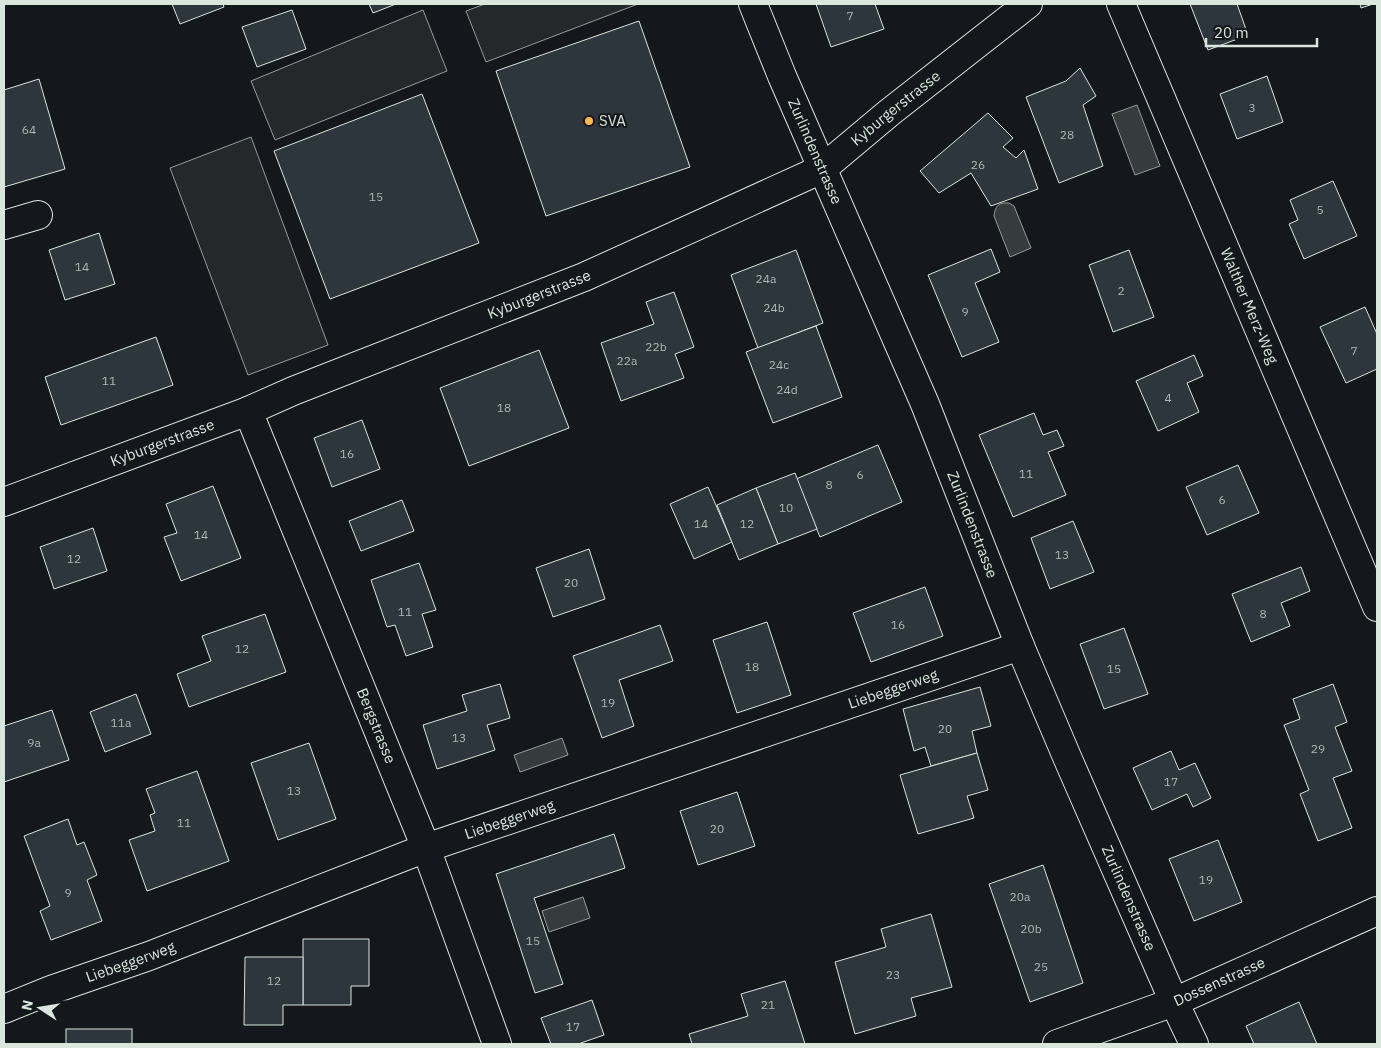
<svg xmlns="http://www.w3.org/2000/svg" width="1381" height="1048" font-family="'IBM Plex Sans',sans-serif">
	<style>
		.parking { fill: #24282b; stroke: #939e99 }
		.water { fill: #363b3e; stroke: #939e99 }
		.building { fill: #2c363c; stroke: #d8e6dc }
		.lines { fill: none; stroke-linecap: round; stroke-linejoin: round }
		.street-casing { stroke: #d8e6dc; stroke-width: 30 }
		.street { stroke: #14181c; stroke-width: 28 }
		.poi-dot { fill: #ffb74d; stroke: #14181c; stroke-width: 2 }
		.labels { text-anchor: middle; stroke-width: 4; stroke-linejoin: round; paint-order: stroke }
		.number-label { font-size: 12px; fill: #adbab4 }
		.street-label { font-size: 15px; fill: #d8e6dc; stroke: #14181c }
		.poi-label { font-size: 15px; fill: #d8e6dc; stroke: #14181c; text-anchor: start }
	</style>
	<rect width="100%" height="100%" fill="#14181c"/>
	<g class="parking">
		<path d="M485 4H638L486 62 466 11Z"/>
		<path d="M423 10 447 71 275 140 251 81Z"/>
		<path d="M251 137 328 345 248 375 170 168Z"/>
	</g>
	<g class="water">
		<path d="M1137 105 1160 166 1135 175 1112 114Z"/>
		<path d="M1003 203H1009L1014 206 1031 248 1010 257 994 216C995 209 996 205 1003 203Z"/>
		<path d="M562 738 568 755 520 772 514 755Z"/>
		<path d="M583 897 590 918 549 932 542 911Z"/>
	</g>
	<g class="building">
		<path d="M172 4H223L224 7 180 24Z"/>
		<path d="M369 4H396L373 13Z"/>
		<path d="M816 4H875L884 29 831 47Z"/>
		<path d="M1190 4H1237L1248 35 1208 50Z"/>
		<path d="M1360 4H1373L1361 8Z"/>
		<path d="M292 10 306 49 257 67 242 27Z"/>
		<path d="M639 21 690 167 546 216 496 71Z"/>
		<path d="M1080 68 1096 96 1083 105 1103 166 1059 183 1026 97 1066 81Z"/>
		<path d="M1267 76 1283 122 1237 139 1220 94Z"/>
		<path d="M39 79 65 169 4 187V90Z"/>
		<path d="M422 94 479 243 330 299 274 151Z"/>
		<path d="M988 113 1013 138 1003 147 1016 158 1024 150 1038 189 991 206 971 173 939 193 920 171Z"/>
		<path d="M1333 181 1357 236 1304 259 1289 224 1298 220 1290 200Z"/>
		<path d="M99 233 115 284 65 300 49 250Z"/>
		<path d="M991 249 1000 272 975 283 999 342 962 357 928 275Z"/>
		<path d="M796 250 823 323 758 348 731 275Z"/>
		<path d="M1129 250 1154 317 1113 332 1089 265Z"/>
		<path d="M674 292 694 347 675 354 684 378 621 401 601 343 654 324 646 302Z"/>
		<path d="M1365 307 1377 334V369L1346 383 1320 327Z"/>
		<path d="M816 326 842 397 773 423 746 352Z"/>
		<path d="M156 337 173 385 61 425 45 377Z"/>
		<path d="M539 350 569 428 469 466 440 388Z"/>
		<path d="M1194 355 1203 376 1187 383 1199 412 1158 431 1136 381Z"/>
		<path d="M1034 413 1043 435 1057 430 1064 446 1048 452 1066 495 1013 517 979 435Z"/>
		<path d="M362 420 380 469 332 487 314 438Z"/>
		<path d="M878 445 902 502 820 537 796 479Z"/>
		<path d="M1238 465 1259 513 1207 535 1186 487Z"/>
		<path d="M795 473 817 529 778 544 756 488Z"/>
		<path d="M213 486 241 558 181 581 164 537 177 533 166 504Z"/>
		<path d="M708 487 732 542 694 559 670 504Z"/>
		<path d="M756 488 778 544 739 560 717 505Z"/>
		<path d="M402 500 414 531 361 551 349 521Z"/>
		<path d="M1073 521 1094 572 1050 589 1031 538Z"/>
		<path d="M93 528 107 571 54 589 40 547Z"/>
		<path d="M589 549 605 599 553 617 536 568Z"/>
		<path d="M419 563 436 610 422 614 433 647 406 656 395 625 387 627 371 580Z"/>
		<path d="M1301 567 1310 591 1281 603 1290 626 1251 642 1232 594Z"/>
		<path d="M925 587 943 636 871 662 853 613Z"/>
		<path d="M265 614 286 672 189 707 177 674 211 661 202 636Z"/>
		<path d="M767 622 791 695 737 713 713 640Z"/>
		<path d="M660 625 673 661 619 680 634 726 602 738 573 656Z"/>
		<path d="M1124 628 1148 694 1104 709 1080 644Z"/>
		<path d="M500 684 510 718 487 725 495 750 437 769 423 725 467 711 462 695Z"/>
		<path d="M1333 684 1347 722 1335 727 1352 771 1333 778 1352 828 1318 841 1300 794 1309 790 1284 725 1300 719 1293 699Z"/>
		<path d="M980 687 991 726 972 731 977 753 931 766 925 747 914 751 903 709Z"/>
		<path d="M136 694 151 734 105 752 90 712Z"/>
		<path d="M52 710 69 760 4 782V726Z"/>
		<path d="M309 743 336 819 278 840 251 763Z"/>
		<path d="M1171 751 1179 770 1195 763 1211 798 1193 807 1187 794 1152 810 1133 768Z"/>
		<path d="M977 753 988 790 967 796 974 818 918 834 900 775Z"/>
		<path d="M197 771 229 861 147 891 129 840 155 831 150 815 155 813 146 789Z"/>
		<path d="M737 792 755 846 698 865 680 811Z"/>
		<path d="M68 819 77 845 84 842 97 875 87 880 102 921 51 940 40 911 50 906 24 836Z"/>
		<path d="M614 834 625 868 534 898 563 984 535 993 496 874Z"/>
		<path d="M1218 840 1242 902 1194 921 1169 859Z"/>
		<path d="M1043 865 1083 983 1030 1002 989 884Z"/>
		<path d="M931 914 952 987 911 998 916 1016 855 1034 835 962 886 947 881 929Z"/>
		<path d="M303 939H369V986H351V1005H303Z"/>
		<path d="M245 957H303V1005H283V1025H244Z"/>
		<path d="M785 981 805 1044H692L689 1034 748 1016 741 994Z"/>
		<path d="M592 1000 604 1035 578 1044H551L541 1018Z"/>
		<path d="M1299 1002 1317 1044H1254L1246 1026Z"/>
		<rect x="66" y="1029" width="66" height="15"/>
	</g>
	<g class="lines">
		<defs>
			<g id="street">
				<path id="s1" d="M753 4 782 76 925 404 1020 646 1067 757 1174 1002 1194 1044"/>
				<path id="s2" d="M1121 4 1377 607"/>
				<path d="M4 225 38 215"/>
				<path id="s3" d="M248 411 426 848 497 1044"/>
				<path id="s4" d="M4 502 248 411 293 391 584 277 822 169 890 112 1028 4"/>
				<path id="s5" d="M4 1009 51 990 149 956 426 848 1020 646"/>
				<path id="s6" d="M1057 1044 1174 1002 1377 911"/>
			</g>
		</defs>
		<use href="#street" class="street-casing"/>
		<use href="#street" class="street"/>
	</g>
	<circle class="poi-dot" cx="589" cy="121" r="5"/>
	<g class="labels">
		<g class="number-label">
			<text x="850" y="20">7</text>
			<text x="1252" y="112">3</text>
			<text x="29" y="134">64</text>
			<text x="1067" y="139">28</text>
			<text x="978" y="169">26</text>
			<text x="376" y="201">15</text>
			<text x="1320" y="214">5</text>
			<text x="82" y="271">14</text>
			<text x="766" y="283">24a</text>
			<text x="1121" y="295">2</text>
			<text x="774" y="312">24b</text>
			<text x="965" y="316">9</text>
			<text x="656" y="351">22b</text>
			<text x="1354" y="355">7</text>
			<text x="627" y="365">22a</text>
			<text x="779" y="369">24c</text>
			<text x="109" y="385">11</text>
			<text x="787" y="394">24d</text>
			<text x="1168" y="402">4</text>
			<text x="504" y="412">18</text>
			<text x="347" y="458">16</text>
			<text x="1026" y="478">11</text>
			<text x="860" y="479">6</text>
			<text x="829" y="489">8</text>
			<text x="1222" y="504">6</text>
			<text x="786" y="512">10</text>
			<text x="701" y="528">14</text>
			<text x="747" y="528">12</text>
			<text x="201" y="539">14</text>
			<text x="1062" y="559">13</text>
			<text x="74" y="563">12</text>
			<text x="571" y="587">20</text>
			<text x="405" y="616">11</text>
			<text x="1263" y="618">8</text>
			<text x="898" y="629">16</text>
			<text x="242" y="653">12</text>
			<text x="752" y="671">18</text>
			<text x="1114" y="673">15</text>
			<text x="608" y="707">19</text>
			<text x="121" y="727">11a</text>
			<text x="945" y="733">20</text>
			<text x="459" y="742">13</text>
			<text x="34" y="747">9a</text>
			<text x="1318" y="753">29</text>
			<text x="1171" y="786">17</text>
			<text x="294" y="795">13</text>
			<text x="184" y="827">11</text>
			<text x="717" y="833">20</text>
			<text x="1206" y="884">19</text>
			<text x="68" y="897">9</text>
			<text x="1020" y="901">20a</text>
			<text x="1031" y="933">20b</text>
			<text x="533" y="945">15</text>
			<text x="1041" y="971">25</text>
			<text x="893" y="979">23</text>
			<text x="274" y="985">12</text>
			<text x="768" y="1009">21</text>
			<text x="573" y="1031">17</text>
		</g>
		<g class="street-label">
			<text dy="5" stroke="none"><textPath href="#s4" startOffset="979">Kyburgerstrasse</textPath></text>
			<text dy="5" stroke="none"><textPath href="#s1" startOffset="160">Zurlindenstrasse</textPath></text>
			<text dy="5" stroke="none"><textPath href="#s4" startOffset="574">Kyburgerstrasse</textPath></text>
			<text dy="5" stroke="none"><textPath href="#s2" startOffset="328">Walther Merz-Weg</textPath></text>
			<text dy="5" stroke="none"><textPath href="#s4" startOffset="169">Kyburgerstrasse</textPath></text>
			<text dy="5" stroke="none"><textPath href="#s1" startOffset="565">Zurlindenstrasse</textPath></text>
			<text dy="5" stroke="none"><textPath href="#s5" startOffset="945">Liebeggerweg</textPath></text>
			<text dy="5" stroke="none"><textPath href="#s3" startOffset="340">Bergstrasse</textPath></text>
			<text dy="5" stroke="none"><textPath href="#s5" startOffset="540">Liebeggerweg</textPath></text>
			<text dy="5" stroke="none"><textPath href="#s1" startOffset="970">Zurlindenstrasse</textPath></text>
			<text dy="5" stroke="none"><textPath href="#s5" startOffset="135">Liebeggerweg</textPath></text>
			<text dy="5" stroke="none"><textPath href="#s6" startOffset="174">Dossenstrasse</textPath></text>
		</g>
		<g class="poi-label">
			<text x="599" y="126">SVA</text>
		</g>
	</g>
	<rect width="1381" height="1048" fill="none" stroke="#d8e6dc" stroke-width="10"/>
	<g transform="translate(40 1008) rotate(282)" stroke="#14181c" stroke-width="4" paint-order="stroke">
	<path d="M0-4L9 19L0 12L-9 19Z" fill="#d8e6dc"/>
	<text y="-8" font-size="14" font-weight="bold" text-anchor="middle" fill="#d8e6dc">N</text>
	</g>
	<path d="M1206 38v8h111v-8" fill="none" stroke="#d8e6dc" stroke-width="2.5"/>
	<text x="1214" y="38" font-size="15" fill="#d8e6dc" stroke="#14181c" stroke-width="4" paint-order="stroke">20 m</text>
</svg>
